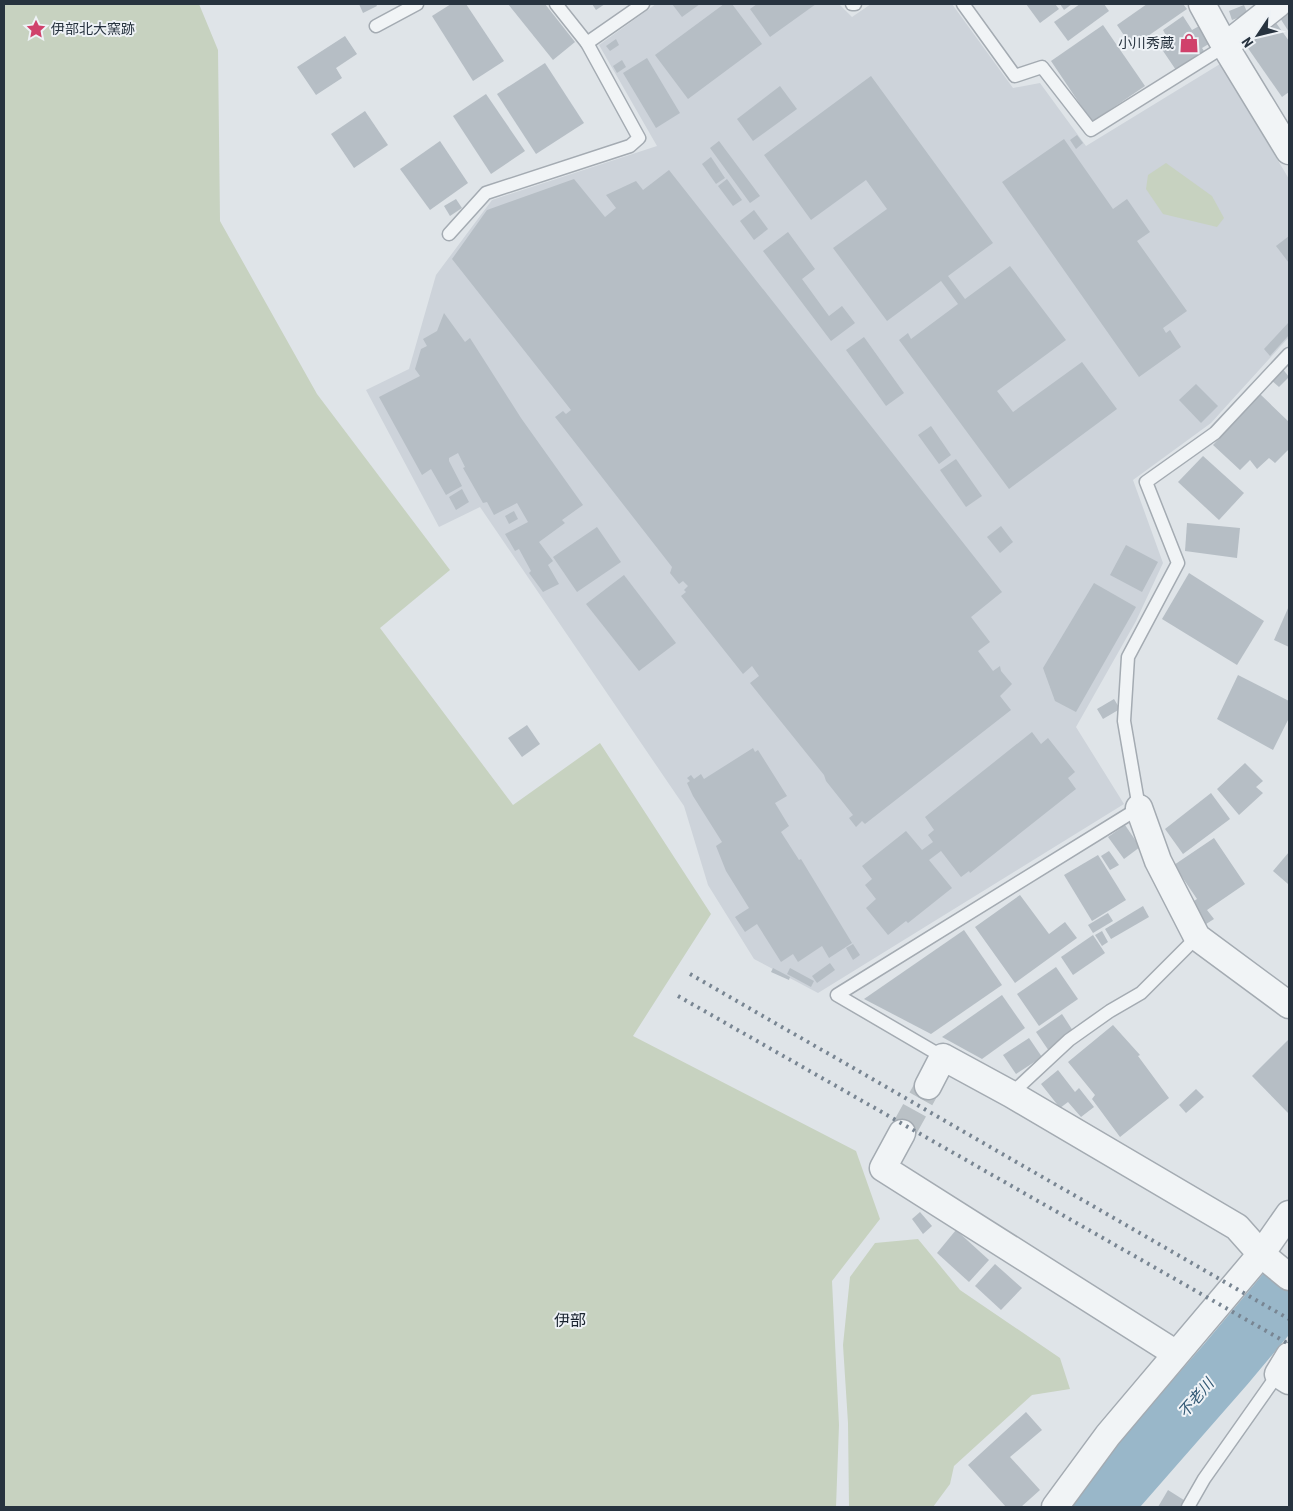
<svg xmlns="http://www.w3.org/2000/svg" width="1293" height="1511" font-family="'Roboto Condensed','Noto Sans JP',sans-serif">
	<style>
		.built { fill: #cdd3da }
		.green { fill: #c7d2c0 }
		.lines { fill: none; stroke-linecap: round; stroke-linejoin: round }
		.river { stroke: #99b7c9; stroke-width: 59 }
		.building { fill: #b6bec5 }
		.minor-tunnel { stroke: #bac1c6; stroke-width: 26; stroke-dasharray: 26 13; stroke-linecap: butt }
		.service-casing { stroke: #a4abb2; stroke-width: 15 }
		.minor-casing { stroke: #a4abb2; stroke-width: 29 }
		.service { stroke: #f1f4f6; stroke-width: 12 }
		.minor { stroke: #f1f4f6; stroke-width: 26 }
		.rail { stroke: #788592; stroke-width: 4; stroke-dasharray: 2.5 5; stroke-linecap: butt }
		.labels { text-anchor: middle; stroke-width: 4; stroke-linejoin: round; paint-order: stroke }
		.poi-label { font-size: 14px; fill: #27333f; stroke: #eef2f6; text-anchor: start }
		.water-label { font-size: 15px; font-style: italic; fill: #315874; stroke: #eef2f6 }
		.quarter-label { font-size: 16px; fill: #1a2430; stroke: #eef2f6 }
	</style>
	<rect width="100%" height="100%" fill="#dfe4e8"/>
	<path class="built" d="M656 4H839L852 17 871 4H952L1013 88 1040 83 1086 146 1220 64 1289 179V337L1211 423 1133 480 1163 563 1136 621 1076 727 1124 804 818 993 754 959 708 885 684 806 480 507 439 527 366 390 409 369 436 275 492 200 657 146 599 45Z"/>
	<g class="green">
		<path d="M4 4H199L218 50 220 221 317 394 450 570 380 628 513 805 600 743 711 914 633 1036 856 1151 880 1219 832 1281 839 1425 836 1507H4Z"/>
		<path d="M1166 163 1212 196 1224 218 1217 227 1163 214 1146 189 1148 175Z"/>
		<path d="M918 1239 960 1290 1060 1358 1070 1389 1032 1395 954 1466 950 1484 933 1507H849L848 1423 843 1345 850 1277 875 1243Z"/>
	</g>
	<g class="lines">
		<path class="river" d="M1103 1507 1114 1492 1226 1364 1289 1289"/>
	</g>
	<g class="building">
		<path d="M359 4H376L377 6 363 13Z"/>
		<path d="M451 4H466L504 61 473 81 432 16Z"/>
		<path d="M508 4H545L575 42 553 60Z"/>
		<path d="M592 4H605L596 10Z"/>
		<path d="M672 4H700L682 17Z"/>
		<path d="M724 4H732L762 44 688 99 655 55Z"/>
		<path d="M757 4H816L770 37 750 9Z"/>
		<path d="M1026 4H1055L1059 9 1040 23Z"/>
		<path d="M1060 4H1072L1064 10Z"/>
		<path d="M1080 4H1104L1109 11 1068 41 1054 22Z"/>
		<path d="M1147 4H1183L1187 9 1132 47 1117 25Z"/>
		<path d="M1244 5 1248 14 1232 20 1229 11Z"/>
		<path d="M1289 12V32L1280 18Z"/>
		<path d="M1183 16 1192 30 1201 25 1212 42 1202 48 1206 54 1178 73 1159 45 1168 39 1163 30Z"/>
		<path d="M1274 20 1289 41V92L1282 97 1243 41Z"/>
		<path d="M1103 25 1145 86 1092 122 1051 61Z"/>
		<path d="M345 36 357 54 336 68 342 78 316 95 297 67Z"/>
		<path d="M616 39 619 45 610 51 606 46Z"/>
		<path d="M647 58 680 113 656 128 623 73Z"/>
		<path d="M622 60 626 67 617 73 613 66Z"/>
		<path d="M545 63 584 123 536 154 497 94Z"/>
		<path d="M871 76 993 243 948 276 965 299 1010 266 1066 340 997 391 1013 412 1082 362 1117 409 1009 489 899 340 908 333 911 339 958 304 941 281 887 321 833 248 887 209 866 180 811 220 764 155Z"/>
		<path d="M780 86 797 109 753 141 737 119Z"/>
		<path d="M486 94 525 151 491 174 453 116Z"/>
		<path d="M365 111 388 145 354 168 331 134Z"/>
		<path d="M1077 135 1083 143 1076 149 1070 140Z"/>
		<path d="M1064 139 1113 209 1127 199 1150 232 1137 241 1187 311 1163 328 1166 333 1170 330 1181 347 1139 377 1002 182Z"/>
		<path d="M440 141 468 183 430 210 400 169Z"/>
		<path d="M719 141 760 196 750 203 710 148Z"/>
		<path d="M711 157 725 178 716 184 702 164Z"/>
		<path d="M669 170 1002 592 971 617 990 642 978 651 993 671 1000 666 1001 671 1012 684 1000 696 1011 710 865 824 862 821 856 827 849 818 853 815 826 781 824 775 750 683 759 676 752 666 743 674 681 596 686 592 684 590 688 586 683 581 679 584 670 573 672 567 555 417 563 411 566 414 571 410 452 259 487 210 574 179 605 217 616 208 606 195 636 181 643 190Z"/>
		<path d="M727 179 742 200 733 206 718 186Z"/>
		<path d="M456 199 462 208 450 216 444 206Z"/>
		<path d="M754 210 768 229 754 240 740 221Z"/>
		<path d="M788 232 815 269 802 279 829 316 842 306 855 323 831 341 763 251Z"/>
		<path d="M1289 236V263L1276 246Z"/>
		<path d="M444 313 465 342 470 338 521 418 583 505 562 520 565 523 539 542 553 561 548 565 559 584 543 592 529 573 531 571 519 549 515 551 505 534 528 522 517 503 494 515 487 502 483 503 463 468 465 467 458 453 449 458V461L462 486 446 495 431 469 422 475 379 397 420 376 415 369 421 349 427 346 423 339 437 331Z"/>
		<path d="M1289 322V335L1270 356 1264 349Z"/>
		<path d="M864 337 904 393 886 406 846 350Z"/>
		<path d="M1282 368 1289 377 1279 387 1271 380Z"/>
		<path d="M1196 384 1218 406 1201 423 1179 400Z"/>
		<path d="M1260 394 1289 422V449L1275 463 1269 458 1257 469 1250 460 1240 470 1213 445Z"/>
		<path d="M931 426 951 455 939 464 918 435Z"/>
		<path d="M1203 456 1244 493 1219 520 1178 482Z"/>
		<path d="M956 459 982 496 966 507 940 470Z"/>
		<path d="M462 489 469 502 456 510 449 497Z"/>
		<path d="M514 511 518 519 509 524 505 516Z"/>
		<path d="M1187 523 1240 528 1237 558 1185 551Z"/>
		<path d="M1001 526 1013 542 1000 553 987 537Z"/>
		<path d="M597 527 621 562 577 592 553 557Z"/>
		<path d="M1126 545 1158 562 1142 592 1110 575Z"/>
		<path d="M1189 573 1264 621 1237 665 1162 619Z"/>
		<path d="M624 575 676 643 639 671 586 604Z"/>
		<path d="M1094 583 1136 607 1076 712 1055 701 1043 668Z"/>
		<path d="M1289 606V647L1274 640Z"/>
		<path d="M1238 675 1289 701V718L1273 750 1217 719Z"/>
		<path d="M1114 699 1120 709 1103 719 1097 709Z"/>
		<path d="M527 725 540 744 522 757 508 738Z"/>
		<path d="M1032 732 1041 744 1048 738 1075 772 1068 778 1076 789 970 873 969 871 961 877 941 851 929 860 952 888 908 923 906 921 888 935 866 908 876 899 865 885 872 879 862 866 906 831 922 850 933 842 928 835 934 830 925 817Z"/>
		<path d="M753 748 755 752 758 750 787 796 775 803 789 826 781 832 799 860 801 859 852 943 829 958 822 946 798 962 793 954 781 962 757 924 745 932 735 917 749 908 726 871 716 846 722 842 693 796 687 783 690 781 687 778 691 775 694 779 701 774 704 779Z"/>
		<path d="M1245 763 1263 781 1256 787 1263 793 1239 815 1217 789Z"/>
		<path d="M1211 793 1230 819 1183 854 1165 829Z"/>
		<path d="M1125 825 1140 847 1124 859 1108 837Z"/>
		<path d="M1214 838 1245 884 1207 910 1214 919 1203 926 1188 905 1197 899 1174 865Z"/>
		<path d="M1109 851 1119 865 1110 870 1101 856Z"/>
		<path d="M1289 852V882L1288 884 1273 871Z"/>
		<path d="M1098 855 1126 900 1092 921 1064 875Z"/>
		<path d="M1020 895 1049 934 1065 922 1077 938 1015 983 975 927Z"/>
		<path d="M1143 906 1149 917 1111 939 1105 929Z"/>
		<path d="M1108 913 1113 921 1093 933 1088 925Z"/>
		<path d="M964 930 1002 985 931 1034 864 999Z"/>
		<path d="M1102 931 1108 942 1102 946 1095 935Z"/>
		<path d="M1093 935 1105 953 1073 975 1061 957Z"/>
		<path d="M853 944 860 955 853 960 846 948Z"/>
		<path d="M830 963 835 970 817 983 812 976Z"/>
		<path d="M1056 967 1078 999 1039 1026 1017 994Z"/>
		<path d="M773 968 790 977 789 980 771 972Z"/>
		<path d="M790 968 814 981 811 987 787 974Z"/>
		<path d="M1002 995 1025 1028 982 1059 942 1037Z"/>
		<path d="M1062 1014 1075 1034 1049 1051 1036 1032Z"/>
		<path d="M1113 1025 1140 1055 1138 1056 1169 1098 1120 1137 1092 1099 1095 1095 1068 1062Z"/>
		<path d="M1029 1038 1042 1057 1016 1074 1003 1055Z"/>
		<path d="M1289 1039V1114L1252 1076Z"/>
		<path d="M1058 1070 1075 1092 1079 1088 1094 1107 1081 1117 1068 1102 1060 1108 1041 1084Z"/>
		<path d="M1196 1089 1204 1097 1186 1113 1179 1105Z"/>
		<path d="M920 1212 932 1226 923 1234 912 1219Z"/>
		<path d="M956 1230 989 1260 969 1282 937 1253Z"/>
		<path d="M995 1264 1022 1288 1001 1310 975 1286Z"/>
		<path d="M1026 1412 1042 1430 1010 1457 1040 1490 1021 1507H1006L968 1465Z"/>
		<path d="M1168 1490 1187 1502 1184 1507H1158Z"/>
	</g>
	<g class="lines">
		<path class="minor-tunnel" d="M902 1133 928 1086"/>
		<defs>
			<g id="service">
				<path d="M556 4 587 43"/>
				<path d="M852 4H855"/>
				<path d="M963 4 1015 76 1042 67 1091 130 1225 46"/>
				<path d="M376 26 417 4"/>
				<path d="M449 234 486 193 630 146 639 138 587 43 643 4"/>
				<path d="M943 1057 837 995 1139 808 1124 721 1128 657 1178 563 1146 482 1215 433 1289 354"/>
				<path d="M1011 1094 1069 1040 1110 1011 1141 993 1197 937"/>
				<path d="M1188 1507 1204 1479 1278 1374"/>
			</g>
			<g id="minor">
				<path d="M1202 4 1225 46 1289 151"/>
				<path d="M1225 46 1278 4"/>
				<path d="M1139 808 1158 861 1197 937 1289 1005"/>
				<path d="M928 1086 943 1057 1011 1094 1237 1227 1261 1254 1289 1277"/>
				<path d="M902 1133 883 1168 1175 1353"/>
				<path d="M1289 1356 1278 1374 1289 1381"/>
				<path d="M1055 1507 1108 1435 1261 1254 1289 1214"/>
			</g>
		</defs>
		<use href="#service" class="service-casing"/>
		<use href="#minor" class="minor-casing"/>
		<use href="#service" class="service"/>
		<use href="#minor" class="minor"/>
		<g class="rail">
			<path d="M690 974 1289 1319"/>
			<path d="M678 996 1289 1344"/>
		</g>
	</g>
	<defs>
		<symbol id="sight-bare" viewBox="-9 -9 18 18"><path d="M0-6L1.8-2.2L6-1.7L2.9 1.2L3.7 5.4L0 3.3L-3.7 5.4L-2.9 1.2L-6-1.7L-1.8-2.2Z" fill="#d0416b" stroke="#eef2f6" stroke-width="2.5" paint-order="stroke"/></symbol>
		<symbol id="shop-bare" viewBox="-9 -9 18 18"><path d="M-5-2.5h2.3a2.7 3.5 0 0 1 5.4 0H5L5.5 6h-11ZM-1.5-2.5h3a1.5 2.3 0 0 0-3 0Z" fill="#d0416b" stroke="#eef2f6" stroke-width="2.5" paint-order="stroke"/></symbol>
	</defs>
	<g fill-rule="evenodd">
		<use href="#sight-bare" x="22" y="15" width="28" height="28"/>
		<use href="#shop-bare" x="1175" y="29" width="28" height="28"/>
	</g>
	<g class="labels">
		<g class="poi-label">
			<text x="51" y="34">伊部北大窯跡</text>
			<text x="1174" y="48" text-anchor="end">小川秀蔵</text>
		</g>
		<g class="water-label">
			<text transform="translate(1196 1398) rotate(-50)" y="5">不老川</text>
		</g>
		<g class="quarter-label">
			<text x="570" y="1326">伊部</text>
		</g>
	</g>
	<rect width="1293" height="1511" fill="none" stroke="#27333f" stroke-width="10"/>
	<g transform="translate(1258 35) rotate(235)" stroke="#eef2f6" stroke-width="4" paint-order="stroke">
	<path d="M0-4L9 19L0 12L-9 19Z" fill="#27333f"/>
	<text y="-8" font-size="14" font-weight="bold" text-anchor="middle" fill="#27333f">N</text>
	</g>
</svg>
